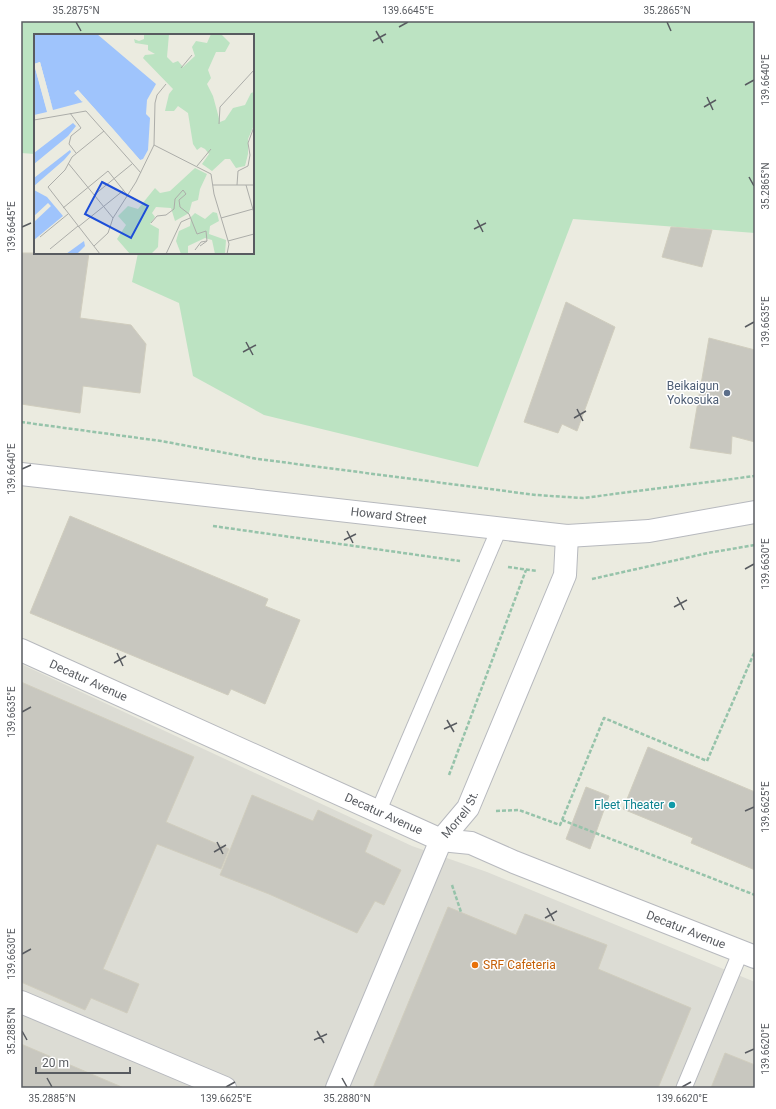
<svg xmlns="http://www.w3.org/2000/svg" width="776" height="1109" font-family="Roboto,sans-serif">
	<style>
		.industrial { fill: #dcdcd4 }
		.green { fill: #bce3c2 }
		.building { fill: #c8c7bf; stroke: #d0cdbe }
		.lines { fill: none; stroke-linecap: round; stroke-linejoin: round }
		.lane-casing { stroke: #b7b9be; stroke-width: 17 }
		.street-casing { stroke: #b7b9be; stroke-width: 24 }
		.path { stroke: #96c3aa; stroke-width: 2.5; stroke-dasharray: 4 2; stroke-linecap: butt }
		.lane { stroke: #fff; stroke-width: 15 }
		.street { stroke: #fff; stroke-width: 22 }
		.ticks { fill: none; stroke: #585b60; stroke-width: 1.5 }
		.service-dot { fill: #5c6f8a; stroke: #fff; stroke-width: 1.5 }
		.culture-dot { fill: #0f9aa8; stroke: #fff; stroke-width: 1.5 }
		.food-dot { fill: #e8710a; stroke: #fff; stroke-width: 1.5 }
		.labels { text-anchor: middle; stroke-width: 3; stroke-linejoin: round; paint-order: stroke }
		.service-label { font-size: 12px; fill: #4e5e75; stroke: #fff; text-anchor: end }
		.street-label { font-size: 12px; fill: #585b60; stroke: #fff }
		.culture-label { font-size: 12px; fill: #0d838f; stroke: #fff; text-anchor: end }
		.food-label { font-size: 12px; fill: #c56008; stroke: #fff; text-anchor: start }
		.inset-road { fill: none; stroke: #acada9; stroke-width: 1 }
		.view { fill: #1d4ed8; fill-opacity: 0.15; stroke: #1d4ed8; stroke-width: 2 }
		.inset-edge { fill: none; stroke: #585b60; stroke-width: 2 }
		.neatline { fill: none; stroke: #585b60; stroke-width: 1.5 }
		.ticks-label { font-size: 10px; text-anchor: middle; fill: #585b60 }
	</style>
	<rect width="100%" height="100%" fill="#ebebe0"/>
	<path class="industrial" d="M21 664 412 846 487 872 755 982V1088H21Z"/>
	<path class="green" d="M21 21H755V233L573 219 478 467 264 415 193 376 179 303 132 282 138 253H253V35H35V154L21 153Z"/>
	<g class="building">
		<path d="M671 227 712 230 702 267 662 257Z"/>
		<path d="M21 253H89L80 318 131 325 146 344 140 393 83 386 80 413 21 404Z"/>
		<path d="M566 302 615 327 577 431 562 424 558 433 524 422Z"/>
		<path d="M709 338 755 350V442L732 436 731 454 690 448Z"/>
		<path d="M70 516 268 599 265 606 300 620 265 704 231 689 228 695 30 613Z"/>
		<path d="M21 682 194 757 166 822 229 849 221 869 157 844 103 969 139 984 127 1013 91 998 85 1010 21 982Z"/>
		<path d="M648 747 755 792V870L691 843 693 838 623 809Z"/>
		<path d="M586 787 609 796 590 849 566 839Z"/>
		<path d="M252 795 313 821 318 810 372 835 365 852 401 870 384 905 375 901 357 933 269 894 220 875Z"/>
		<path d="M448 907 516 935 525 914 607 945 598 969 691 1008 658 1088H373Z"/>
		<path d="M21 1044 124 1088H21Z"/>
		<path d="M725 1053 755 1065V1088H711Z"/>
	</g>
	<g class="lines">
		<defs>
			<g id="lane">
				<path d="M378 812 499 529"/>
				<path d="M684 1088 741 951"/>
			</g>
			<g id="street">
				<path id="s1" d="M21 474 567 536 649 531 755 512"/>
				<path id="s2" d="M21 650 441 840 471 843 514 862 755 957"/>
				<path d="M21 1002 225 1088"/>
				<path id="s3" d="M337 1088 441 840 468 808 565 575 567 536"/>
			</g>
		</defs>
		<use href="#lane" class="lane-casing"/>
		<use href="#street" class="street-casing"/>
		<g class="path">
			<path d="M21 422 161 441 258 459 536 495 583 498 755 476"/>
			<path d="M213 526 460 561"/>
			<path d="M508 567 537 571"/>
			<path d="M592 579 708 553 755 545"/>
			<path d="M449 775 526 570"/>
			<path d="M496 811 519 810 560 825 604 718 707 761 755 651"/>
			<path d="M562 820 755 895"/>
			<path d="M452 885 461 912"/>
		</g>
		<use href="#lane" class="lane"/>
		<use href="#street" class="street"/>
	</g>
	<path class="ticks" d="M76 22 81 31M667 22 671 31M399 27 408 22M376 31 383 43M373 41 386 34M745 85 754 80M707 97 713 110M704 107 716 100M749 177 754 186M477 220 483 232M22 227 31 223M474 229 486 223M745 327 754 322M246 342 253 355M243 352 256 345M577 409 583 421M574 418 586 411M22 469 31 465M347 531 353 543M344 540 356 534M745 569 754 564M677 597 684 610M674 607 687 600M117 653 123 666M114 663 126 656M22 712 31 707M447 720 454 732M444 729 457 723M745 811 754 807M217 842 223 854M214 852 226 845M547 908 554 921M545 918 557 911M22 954 31 949M22 1031 27 1040M317 1031 324 1043M314 1040 327 1034M745 1053 754 1049M47 1078 52 1087M342 1078 347 1087M226 1087 235 1082M682 1087 691 1082"/>
	<circle class="service-dot" cx="727" cy="393" r="4"/>
	<circle class="culture-dot" cx="672" cy="805" r="4"/>
	<circle class="food-dot" cx="475" cy="965" r="4"/>
	<g class="labels">
		<g class="service-label">
			<text x="719" y="390">Beikaigun<tspan x="719" dy="14">Yokosuka</tspan></text>
		</g>
		<g class="street-label">
			<text dy="4" stroke="none"><textPath href="#s1" startOffset="370">Howard Street</textPath></text>
			<text dy="4" stroke="none"><textPath href="#s2" startOffset="74">Decatur Avenue</textPath></text>
			<text dy="4" stroke="none"><textPath href="#s2" startOffset="398">Decatur Avenue</textPath></text>
			<text dy="4" stroke="none"><textPath href="#s3" startOffset="301">Morrell St.</textPath></text>
			<text dy="4" stroke="none"><textPath href="#s2" startOffset="723">Decatur Avenue</textPath></text>
		</g>
		<g class="culture-label">
			<text x="664" y="809">Fleet Theater</text>
		</g>
		<g class="food-label">
			<text x="483" y="969">SRF Cafeteria</text>
		</g>
	</g>
	<g transform="translate(34 34)">
		<rect width="220" height="220" fill="#ebebe0"/>
		<path d="M110 0H135L133 23 139 29 144 27 149 33 161 22 158 13 162 7 173 9 177 0H187L196 9 191 18H182L174 36 177 44 173 50 179 62 186 88 191 86 199 74 211 71 217 59 220 58V91L214 105V120L211 132 202 134 196 125H191L178 137 168 130 175 120 171 115 167 113 163 116 159 110 154 79 144 72 140 77H131L135 60 139 55 109 24 111 21 121 20 114 16V11L101 9 100 5 105 7 110 5ZM161 134 173 140 166 155 164 166 158 168 155 179 141 187 137 174 122 173 118 179 121 183 116 190 125 195 124 213 117 220H96L83 205 92 191 84 182 94 172 104 175 121 154 126 159 136 157ZM179 178 183 179 185 187 176 192 175 200 192 206 191 220H181L178 206 171 204 154 212V220H147L142 207 145 197 156 192 157 183 161 179 171 185Z" fill="#bce3c2"/>
		<path d="M0 0H63L122 50 113 66 112 80 116 84 114 116 109 125 106 126 44 56 41 59 49 68 19 76 6 28 0 30 13 78 0 81ZM39 89 42 92 34 102 0 130V119ZM36 116 37 118 30 126 0 152V144ZM0 156 13 163 29 182 0 206V188L17 172 14 169 0 182ZM50 207 51 212 43 220H32Z" fill="#9fc4fc"/>
		<path d="M6 28 19 76 5 30 3 31 14 80 0 30ZM44 56 80 96 106 126H103L44 59 50 70 40 59Z" fill="#ebebe0"/>
		<path class="inset-road" d="M147 34 158 21M36 79 47 94 37 102 35 110 42 119M0 86 52 77 107 139M185 90 186 73 220 36M120 111 177 140 180 160 195 210 193 220M34 129 79 184M163 132 177 115M179 151H220M203 151 204 137 214 132 216 121 214 109 220 93M212 151 220 179M60 161 98 130M29 174 74 137 94 162M187 184 219 175M117 189 123 182 132 181 140 175 141 165 149 156 152 160 145 166 146 173 155 180 163 200 172 197 173 207 166 212M44 193 90 156M6 203 34 180M194 207 220 200M60 212 74 199 79 184 102 148 120 111 121 69 123 61 132 50M16 215 44 192M161 216 167 208 173 207M66 220 14 153 31 136 38 123 70 97M132 220 147 188 156 184"/>
		<path class="view" d="M68 148 114 172 97 204 51 180Z"/>
		<rect width="220" height="220" class="inset-edge"/>
	</g>
	<rect width="776" height="1109" fill="none" stroke="#ffffff" stroke-width="44"/>
	<path d="M36 1067v6h94v-6" fill="none" stroke="#585b60" stroke-width="2"/>
	<text x="42" y="1067" font-size="12" fill="#585b60" stroke="#ffffff" stroke-width="3" paint-order="stroke">20 m</text>
	<rect x="22" y="22" width="732" height="1065" class="neatline"/>
	<g class="ticks-label">
		<text x="76" y="14">35.2875°N</text>
		<text x="408" y="14">139.6645°E</text>
		<text x="667" y="14">35.2865°N</text>
		<text transform="translate(765 80) rotate(-90)" y="4">139.6640°E</text>
		<text transform="translate(765 186) rotate(-90)" y="4">35.2865°N</text>
		<text transform="translate(11 227) rotate(-90)" y="4">139.6645°E</text>
		<text transform="translate(765 322) rotate(-90)" y="4">139.6635°E</text>
		<text transform="translate(11 469) rotate(-90)" y="4">139.6640°E</text>
		<text transform="translate(765 564) rotate(-90)" y="4">139.6630°E</text>
		<text transform="translate(11 712) rotate(-90)" y="4">139.6635°E</text>
		<text transform="translate(765 807) rotate(-90)" y="4">139.6625°E</text>
		<text transform="translate(11 954) rotate(-90)" y="4">139.6630°E</text>
		<text transform="translate(11 1031) rotate(-90)" y="4">35.2885°N</text>
		<text transform="translate(765 1049) rotate(-90)" y="4">139.6620°E</text>
		<text x="52" y="1102">35.2885°N</text>
		<text x="226" y="1102">139.6625°E</text>
		<text x="347" y="1102">35.2880°N</text>
		<text x="682" y="1102">139.6620°E</text>
	</g>
</svg>
